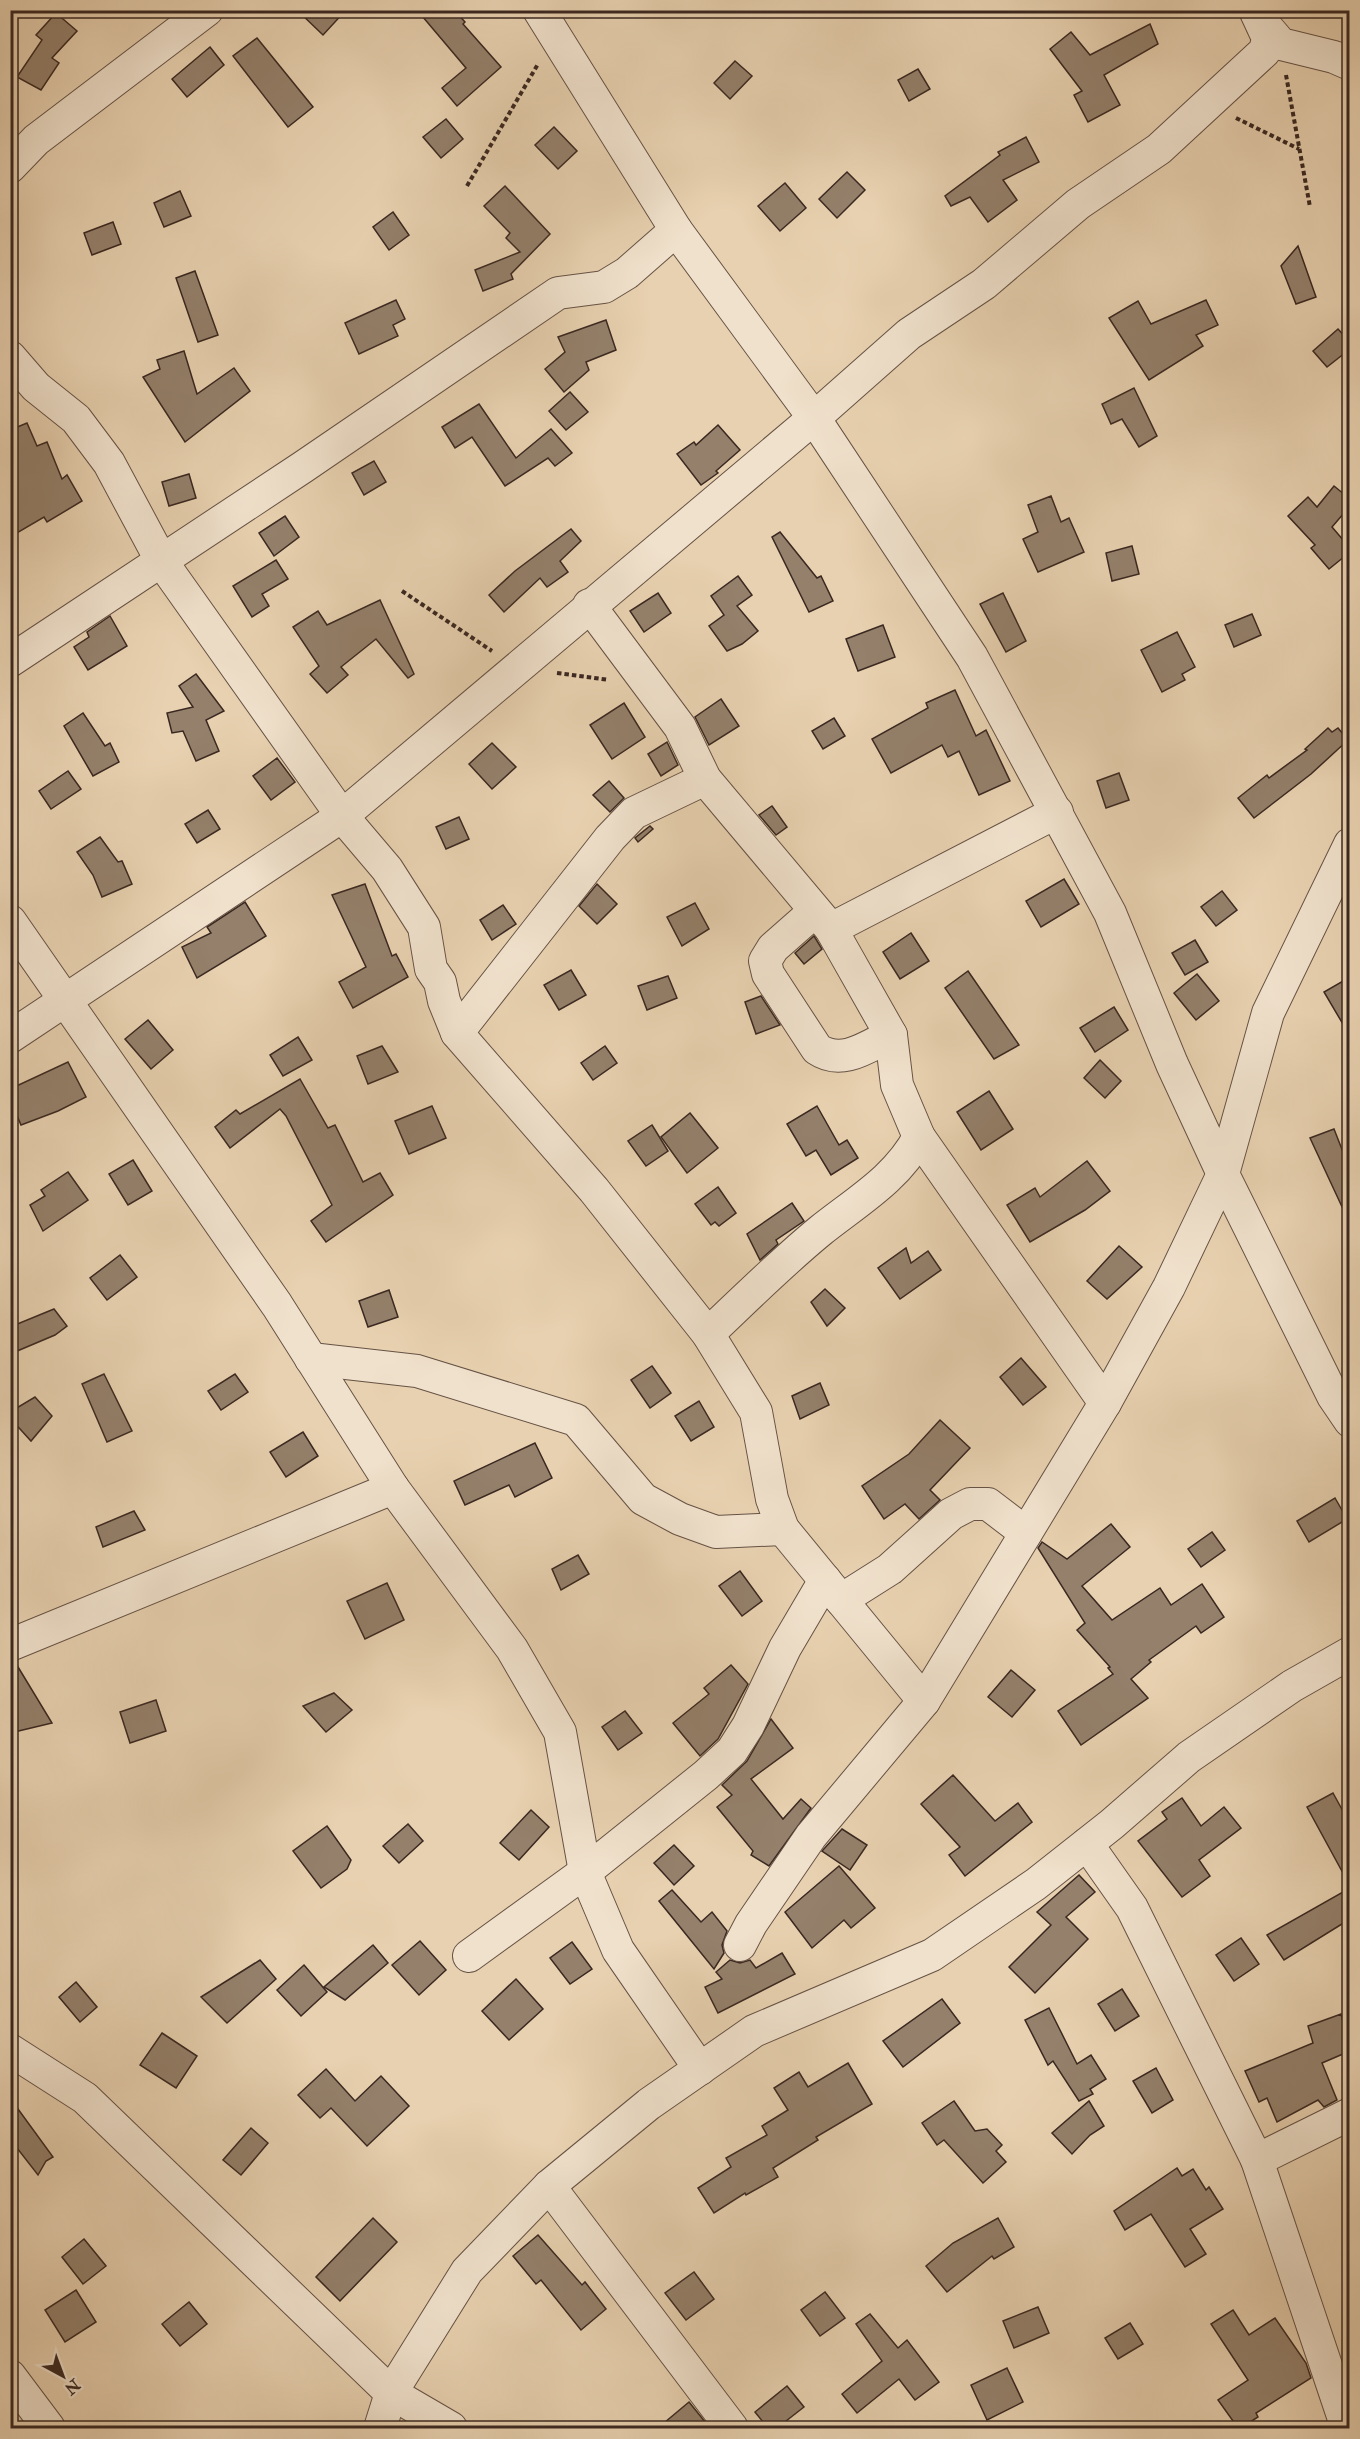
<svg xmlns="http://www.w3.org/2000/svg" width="1360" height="2439" font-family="'IM FELL Double Pica',serif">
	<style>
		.building { fill: #94806b; stroke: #3a2821; stroke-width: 1.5 }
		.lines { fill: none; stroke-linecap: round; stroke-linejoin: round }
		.minor-casing { stroke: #665245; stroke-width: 34 }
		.path { stroke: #3a2821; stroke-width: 4; stroke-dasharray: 4.5 3; stroke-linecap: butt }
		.minor { stroke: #f0e1cc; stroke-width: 32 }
	</style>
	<rect width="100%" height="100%" fill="#e8d1b0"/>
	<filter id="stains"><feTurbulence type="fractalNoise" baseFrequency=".00333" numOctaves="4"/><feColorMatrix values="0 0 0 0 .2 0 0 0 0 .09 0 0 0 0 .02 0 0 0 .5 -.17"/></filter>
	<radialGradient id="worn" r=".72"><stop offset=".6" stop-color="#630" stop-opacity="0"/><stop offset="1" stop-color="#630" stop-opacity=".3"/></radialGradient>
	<g class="building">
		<path d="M297 10H346L323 35Z"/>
		<path d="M417 10H454L465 22 463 24 501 67 457 106 442 88 466 68Z"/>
		<path d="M56 13 77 31 52 58 59 63 41 90 17 77 42 40 36 35Z"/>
		<path d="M1150 24 1158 44 1104 75 1120 105 1088 122 1074 95 1082 91 1050 49 1071 32 1090 55Z"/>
		<path d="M257 38 313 107 288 127 233 56Z"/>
		<path d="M210 47 224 65 187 97 172 79Z"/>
		<path d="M735 61 752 76 730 99 714 83Z"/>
		<path d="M918 69 930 89 909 101 898 80Z"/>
		<path d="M446 119 463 139 441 158 423 137Z"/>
		<path d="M554 127 577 151 558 169 535 145Z"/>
		<path d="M1026 137 1039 162 1003 180 1017 200 988 222 970 197 951 206 945 196 1000 155 998 152Z"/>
		<path d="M847 172 865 190 837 218 819 199Z"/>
		<path d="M785 183 806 208 780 231 758 206Z"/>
		<path d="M505 186 550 234 511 274 513 279 483 291 475 270 520 252 506 238 510 233 484 206Z"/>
		<path d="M180 191 191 216 164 227 154 203Z"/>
		<path d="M393 212 409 235 389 250 373 227Z"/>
		<path d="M113 222 121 244 92 255 84 233Z"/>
		<path d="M1298 246 1316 297 1296 304 1281 266Z"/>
		<path d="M195 271 218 335 198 342 176 278Z"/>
		<path d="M396 300 405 319 393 325 398 336 359 354 345 323Z"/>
		<path d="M1206 300 1218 325 1196 335 1203 346 1149 380 1109 318 1138 301 1151 324Z"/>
		<path d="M606 320 616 350 586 362 589 370 564 392 545 369 565 352 558 337Z"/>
		<path d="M1338 329 1350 342V349L1327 367 1313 351Z"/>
		<path d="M184 351 197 394 234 368 250 391 185 442 143 377 160 369 157 360Z"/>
		<path d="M1134 388 1157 436 1139 447 1122 419 1111 424 1102 404Z"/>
		<path d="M570 392 588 412 566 430 549 411Z"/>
		<path d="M479 404 516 458 551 429 572 453 555 466 548 458 505 486 472 437 455 448 442 427Z"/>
		<path d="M27 423 37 446 47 442 62 479 67 475 82 501 47 522 44 517 10 537V430Z"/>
		<path d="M718 425 740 450 716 471 718 473 701 485 677 454 694 442 696 445Z"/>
		<path d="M374 461 386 482 364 495 352 473Z"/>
		<path d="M189 474 196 498 169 506 162 482Z"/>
		<path d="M1334 486 1350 499V506L1332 527 1350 548V552L1329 569 1311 548 1315 545 1288 516 1308 497 1317 507Z"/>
		<path d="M1051 496 1061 522 1069 518 1084 552 1038 572 1023 539 1038 532 1028 505Z"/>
		<path d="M285 516 299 537 274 556 259 533Z"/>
		<path d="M571 529 581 541 560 561 568 572 547 587 540 578 504 612 489 595 515 571Z"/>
		<path d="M780 532 817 578 821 576 833 601 809 612 772 537Z"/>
		<path d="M1132 546 1139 574 1112 581 1106 553Z"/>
		<path d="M276 560 288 579 262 594 269 606 252 617 233 586Z"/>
		<path d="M738 576 752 595 737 606 758 631 742 644 727 651 709 626 724 615 711 596Z"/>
		<path d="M658 593 671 613 644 632 630 611Z"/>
		<path d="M1003 593 1026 641 1006 652 980 604Z"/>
		<path d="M380 600 414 674 408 678 376 639 341 667 348 675 327 693 310 674 319 666 293 627 318 611 327 625Z"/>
		<path d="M1252 614 1261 635 1234 647 1225 625Z"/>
		<path d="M110 616 127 646 88 670 74 647 89 637 87 632Z"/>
		<path d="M883 625 895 657 858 671 846 639Z"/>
		<path d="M1177 632 1195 667 1182 674 1185 680 1162 692 1141 650Z"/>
		<path d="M196 674 224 711 206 720 219 751 196 761 183 731 172 733 167 713 193 707 179 686Z"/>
		<path d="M955 690 976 736 986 730 1010 781 979 795 959 751 948 757 942 745 891 773 872 739 928 708 926 703Z"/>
		<path d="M721 699 739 726 709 745 695 717Z"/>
		<path d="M624 703 645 737 612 759 590 725Z"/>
		<path d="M83 713 105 746 110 743 119 762 93 776 64 726Z"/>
		<path d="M834 718 845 736 823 749 812 731Z"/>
		<path d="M1328 728 1332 732 1338 728 1348 740 1311 774 1254 818 1238 798 1267 775 1269 778 1307 750 1305 749Z"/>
		<path d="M667 742 678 765 661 776 648 754Z"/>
		<path d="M492 743 516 767 492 789 469 764Z"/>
		<path d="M277 758 295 782 271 800 253 776Z"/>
		<path d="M68 771 81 789 51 809 39 791Z"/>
		<path d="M1119 773 1129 800 1106 808 1097 781Z"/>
		<path d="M609 781 624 798 610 812 593 795Z"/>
		<path d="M772 806 787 827 776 835 759 815Z"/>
		<path d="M208 810 220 829 197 843 185 824Z"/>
		<path d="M459 817 469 839 446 849 436 827Z"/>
		<path d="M650 826 653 829 638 842 635 838Z"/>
		<path d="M100 837 118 862 122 861 132 884 102 897 93 875 77 852Z"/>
		<path d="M1064 879 1079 904 1041 927 1026 901Z"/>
		<path d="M365 884 392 956 396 954 408 977 353 1008 339 982 366 967 332 895Z"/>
		<path d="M597 884 617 904 597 924 579 906Z"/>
		<path d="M1222 891 1237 910 1216 926 1201 907Z"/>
		<path d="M245 902 266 936 197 978 182 947 211 933 207 927Z"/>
		<path d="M695 903 709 929 682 946 667 917Z"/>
		<path d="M503 905 516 924 492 940 480 920Z"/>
		<path d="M911 933 929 961 900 979 883 952Z"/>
		<path d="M814 936 822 949 804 964 795 953Z"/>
		<path d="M1195 940 1208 962 1185 975 1172 953Z"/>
		<path d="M571 970 586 995 559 1010 544 985Z"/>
		<path d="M968 971 1019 1045 994 1059 945 988Z"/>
		<path d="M1197 974 1219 1001 1196 1020 1174 993Z"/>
		<path d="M668 976 677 998 647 1010 638 986Z"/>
		<path d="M1350 977V1036L1324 992Z"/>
		<path d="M761 996 780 1025 756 1034 745 1002Z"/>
		<path d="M1114 1007 1128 1030 1095 1052 1080 1028Z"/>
		<path d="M148 1020 173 1050 151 1069 125 1039Z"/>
		<path d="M298 1037 312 1060 283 1076 270 1055Z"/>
		<path d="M382 1046 398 1072 368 1084 357 1056Z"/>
		<path d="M605 1046 617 1063 593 1080 581 1063Z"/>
		<path d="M1100 1060 1121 1081 1105 1098 1084 1078Z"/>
		<path d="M68 1062 86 1097 58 1111 21 1125 10 1099V1089Z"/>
		<path d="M300 1079 328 1128 335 1125 363 1182 380 1173 393 1195 326 1242 311 1221 332 1205 286 1116 280 1109 230 1148 215 1127 236 1110 240 1114Z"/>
		<path d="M989 1091 1013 1129 981 1150 957 1112Z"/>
		<path d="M432 1106 446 1138 409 1154 395 1121Z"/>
		<path d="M817 1106 839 1145 847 1140 858 1158 831 1175 816 1150 806 1156 787 1124Z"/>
		<path d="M690 1113 718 1148 687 1173 661 1137Z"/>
		<path d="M652 1125 668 1151 646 1166 628 1141Z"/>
		<path d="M1334 1129 1350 1170V1224L1310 1138Z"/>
		<path d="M133 1160 152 1191 128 1205 109 1174Z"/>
		<path d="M1087 1161 1110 1191 1085 1210 1030 1242 1007 1205 1035 1188 1040 1197Z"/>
		<path d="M68 1172 88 1200 43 1231 30 1205 45 1196 41 1190Z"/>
		<path d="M718 1187 736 1213 719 1226 715 1222 711 1225 695 1204Z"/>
		<path d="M792 1203 804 1221 776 1240 778 1244 760 1260 747 1234Z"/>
		<path d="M1119 1246 1142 1267 1107 1299 1087 1281Z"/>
		<path d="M906 1248 911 1263 928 1251 941 1270 900 1299 878 1268Z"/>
		<path d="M120 1255 137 1277 107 1300 90 1278Z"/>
		<path d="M825 1289 845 1308 827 1326 811 1302Z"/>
		<path d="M389 1290 398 1317 368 1327 359 1301Z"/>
		<path d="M54 1309 67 1326 55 1335 10 1354V1327Z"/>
		<path d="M1021 1358 1046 1387 1023 1405 1000 1377Z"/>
		<path d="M652 1366 671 1393 650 1408 631 1380Z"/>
		<path d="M104 1374 132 1431 107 1442 82 1384Z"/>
		<path d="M235 1374 248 1392 221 1410 208 1391Z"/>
		<path d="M820 1383 829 1405 800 1419 792 1396Z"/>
		<path d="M35 1397 52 1416 31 1441 10 1418V1412Z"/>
		<path d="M699 1401 714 1427 691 1441 675 1416Z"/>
		<path d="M940 1420 970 1448 930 1490 940 1500 919 1519 905 1504 884 1519 862 1486 909 1454Z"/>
		<path d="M303 1432 318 1456 286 1477 270 1452Z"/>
		<path d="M535 1443 552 1478 515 1497 509 1485 465 1505 454 1481Z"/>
		<path d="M1335 1498 1347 1519 1309 1542 1297 1521Z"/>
		<path d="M134 1511 145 1530 103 1547 96 1527Z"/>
		<path d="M1111 1524 1130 1547 1082 1586 1112 1620 1160 1588 1171 1605 1202 1584 1224 1617 1201 1633 1196 1626 1149 1660 1151 1662 1131 1679 1148 1698 1081 1745 1058 1711 1113 1674 1108 1668 1110 1667 1077 1630 1085 1623 1038 1548 1042 1542 1067 1559Z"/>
		<path d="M1212 1532 1225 1550 1201 1567 1188 1549Z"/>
		<path d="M578 1555 589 1574 561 1590 552 1569Z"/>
		<path d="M740 1571 762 1601 742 1616 719 1586Z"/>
		<path d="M387 1583 404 1620 365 1639 347 1601Z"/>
		<path d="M15 1662 52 1723 10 1733V1663Z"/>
		<path d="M731 1665 748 1684 718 1739 700 1756 673 1723 709 1694 704 1688Z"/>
		<path d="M1011 1670 1035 1690 1012 1717 988 1697Z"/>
		<path d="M334 1693 352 1710 326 1732 303 1706Z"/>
		<path d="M156 1700 166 1731 130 1743 120 1712Z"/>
		<path d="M625 1711 642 1733 618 1750 602 1727Z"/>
		<path d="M771 1719 793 1748 751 1779 783 1819 801 1799 811 1808 769 1866 751 1855 753 1851 717 1807 732 1795 722 1785 747 1761Z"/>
		<path d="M953 1775 995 1821 1018 1803 1032 1822 965 1876 949 1855 960 1847 921 1804Z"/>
		<path d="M1333 1793 1350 1824V1886L1307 1807Z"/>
		<path d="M1182 1798 1201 1826 1224 1807 1241 1828 1199 1860 1210 1876 1182 1897 1138 1841 1167 1819 1162 1812Z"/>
		<path d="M531 1810 549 1827 519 1860 500 1843Z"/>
		<path d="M408 1824 423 1841 399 1863 383 1846Z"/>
		<path d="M327 1826 351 1860 347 1869 321 1888 293 1851Z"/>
		<path d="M842 1829 867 1845 850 1870 822 1851Z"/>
		<path d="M674 1845 694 1866 674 1885 654 1863Z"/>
		<path d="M839 1866 875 1908 851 1928 844 1920 812 1948 785 1912Z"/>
		<path d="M1079 1875 1095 1892 1066 1917 1088 1939 1035 1993 1009 1967 1051 1925 1037 1912Z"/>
		<path d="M1350 1888V1919L1284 1960 1267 1935Z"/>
		<path d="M672 1890 701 1922 712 1912 727 1931 722 1945 724 1953 714 1969 659 1901Z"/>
		<path d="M1241 1938 1259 1964 1234 1981 1216 1955Z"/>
		<path d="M420 1941 446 1970 419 1995 392 1965Z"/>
		<path d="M572 1942 592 1969 570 1984 550 1958Z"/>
		<path d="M373 1945 388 1963 345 2000 324 1987Z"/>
		<path d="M782 1953 795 1974 718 2013 705 1987 722 1979 716 1972 730 1960 740 1963 750 1960 756 1968Z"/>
		<path d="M260 1960 276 1979 227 2023 201 1997Z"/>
		<path d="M304 1965 327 1992 301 2016 277 1990Z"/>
		<path d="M516 1979 543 2009 509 2040 482 2011Z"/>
		<path d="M76 1982 97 2007 80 2022 59 1997Z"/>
		<path d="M1122 1989 1139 2016 1115 2031 1098 2004Z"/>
		<path d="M942 1999 960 2023 903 2067 883 2041Z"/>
		<path d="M1049 2008 1077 2064 1091 2055 1106 2079 1090 2089 1093 2094 1079 2101 1053 2061 1048 2065 1025 2020Z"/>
		<path d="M1341 2014 1350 2051 1322 2063 1337 2100 1324 2107 1318 2100 1277 2122 1267 2098 1259 2102 1245 2071 1313 2043 1308 2026Z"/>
		<path d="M162 2033 197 2056 176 2088 140 2065Z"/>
		<path d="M848 2063 872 2104 816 2137 818 2140 773 2168 778 2177 746 2195 745 2193 714 2213 698 2188 731 2167 726 2158 767 2135 762 2126 788 2110 774 2088 799 2072 808 2087Z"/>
		<path d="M1156 2068 1173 2100 1152 2113 1133 2081Z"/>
		<path d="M326 2069 355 2101 381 2076 409 2106 367 2146 331 2108 320 2118 298 2095Z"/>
		<path d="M10 2098 53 2157 46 2161 38 2175 10 2139Z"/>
		<path d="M954 2101 975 2131 987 2129 1002 2145 996 2151 1006 2162 983 2183 944 2140 937 2145 922 2123Z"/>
		<path d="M1089 2101 1104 2126 1090 2135 1072 2154 1052 2133Z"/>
		<path d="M251 2128 268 2143 241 2175 223 2160Z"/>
		<path d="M1177 2168 1182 2176 1193 2169 1206 2190 1209 2187 1223 2209 1190 2229 1206 2254 1185 2267 1151 2214 1125 2230 1114 2211Z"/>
		<path d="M373 2218 397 2242 340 2301 316 2277Z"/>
		<path d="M998 2218 1014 2247 994 2259 992 2256 947 2292 926 2266 953 2243Z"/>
		<path d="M538 2235 582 2285 585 2282 606 2309 581 2330 541 2280 536 2284 513 2256Z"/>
		<path d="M84 2239 106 2266 83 2284 62 2257Z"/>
		<path d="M694 2272 714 2299 686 2320 665 2293Z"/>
		<path d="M76 2290 96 2322 65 2342 45 2310Z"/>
		<path d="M825 2292 845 2318 820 2336 801 2310Z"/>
		<path d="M189 2302 207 2324 180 2346 162 2324Z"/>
		<path d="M1038 2307 1049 2333 1014 2348 1003 2321Z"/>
		<path d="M1233 2310 1249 2335 1275 2318 1306 2363 1311 2378 1256 2413 1258 2417 1241 2428H1238L1218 2400 1248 2380 1211 2324Z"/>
		<path d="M870 2314 898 2348 907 2340 939 2382 915 2400 899 2379 857 2413 842 2394 882 2361 856 2324Z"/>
		<path d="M1130 2323 1143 2344 1118 2359 1105 2338Z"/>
		<path d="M1007 2368 1023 2402 987 2420 971 2385Z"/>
		<path d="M787 2386 804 2407 777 2428H768L755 2412Z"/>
		<path d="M689 2402 710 2428H658Z"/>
	</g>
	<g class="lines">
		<defs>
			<g id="minor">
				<path d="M539 10 676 230 814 418 972 657 1110 913 1172 1064 1223 1174 1333 1396 1350 1421"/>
				<path d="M1263 23 1281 44 1334 57 1350 64"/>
				<path d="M10 167 36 140 207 10"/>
				<path d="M10 357 36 387 76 419 109 463 162 562 342 816 387 869 424 927 431 969 440 982 444 1001 457 1033 594 1190 708 1334 756 1412 772 1499 783 1529 924 1701"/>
				<path d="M589 605 680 727 705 779 831 929 891 1035 897 1085 919 1137 1105 1403"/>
				<path d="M10 661 303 467 558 293 604 287 627 273 676 230"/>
				<path d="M815 911 773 948 765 961 768 974 817 1049C842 1066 867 1047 891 1035"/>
				<path d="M10 921 277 1305 393 1488 512 1649 560 1732 585 1872 618 1950 700 2069"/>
				<path d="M831 929 1057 812"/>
				<path d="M457 1033 610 838 634 813 705 779"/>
				<path d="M10 1037 342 816 814 418 909 334 984 284 1078 204 1159 149 1265 51 1268 38 1255 10"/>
				<path d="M708 1334C745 1299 781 1263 820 1231 856 1202 897 1179 919 1137"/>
				<path d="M311 1359 417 1371 576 1420 643 1499 680 1519 716 1532 783 1529"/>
				<path d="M841 1600 890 1569 951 1514 970 1504H988L1026 1533"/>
				<path d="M10 1645 393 1488"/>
				<path d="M1087 1844 1132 1908 1257 2160 1347 2428"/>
				<path d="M740 1945 751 1924 811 1836 924 1701 1105 1403 1169 1287 1223 1174 1268 1013 1350 844"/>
				<path d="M469 1956 585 1872 706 1775 732 1751 748 1726 785 1648 825 1580"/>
				<path d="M10 2050 85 2098 391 2393 451 2428"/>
				<path d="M1257 2160 1350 2114"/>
				<path d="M549 2186 732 2428"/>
				<path d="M10 2376 49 2428"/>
				<path d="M380 2428 391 2393 467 2271 549 2186 649 2104 754 2031 932 1955 1036 1884 1112 1824 1189 1757 1292 1686 1350 1653"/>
			</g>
		</defs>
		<use href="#minor" class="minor-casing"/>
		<g class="path">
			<path d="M1286 75 1310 207"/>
			<path d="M1236 118 1299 149"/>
			<path d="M467 186 538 64"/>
			<path d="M402 591 492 651"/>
			<path d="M557 673 609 680"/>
		</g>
		<use href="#minor" class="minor"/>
	</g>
	<rect width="1360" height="2439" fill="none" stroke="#e8d1b0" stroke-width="36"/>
	<rect x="12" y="12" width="1336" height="2415" fill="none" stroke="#3a2821" stroke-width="3"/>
	<rect x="18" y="18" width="1324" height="2403" fill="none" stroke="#3a2821" stroke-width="1.5"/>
	<g transform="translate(63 2376) rotate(139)" stroke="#f0e1cc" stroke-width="4.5" paint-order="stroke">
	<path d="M0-4.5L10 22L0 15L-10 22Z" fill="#3a2821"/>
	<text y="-9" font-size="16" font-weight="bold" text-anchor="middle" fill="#3a2821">N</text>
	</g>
	<rect width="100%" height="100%" filter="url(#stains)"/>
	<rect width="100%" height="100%" fill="url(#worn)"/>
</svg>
